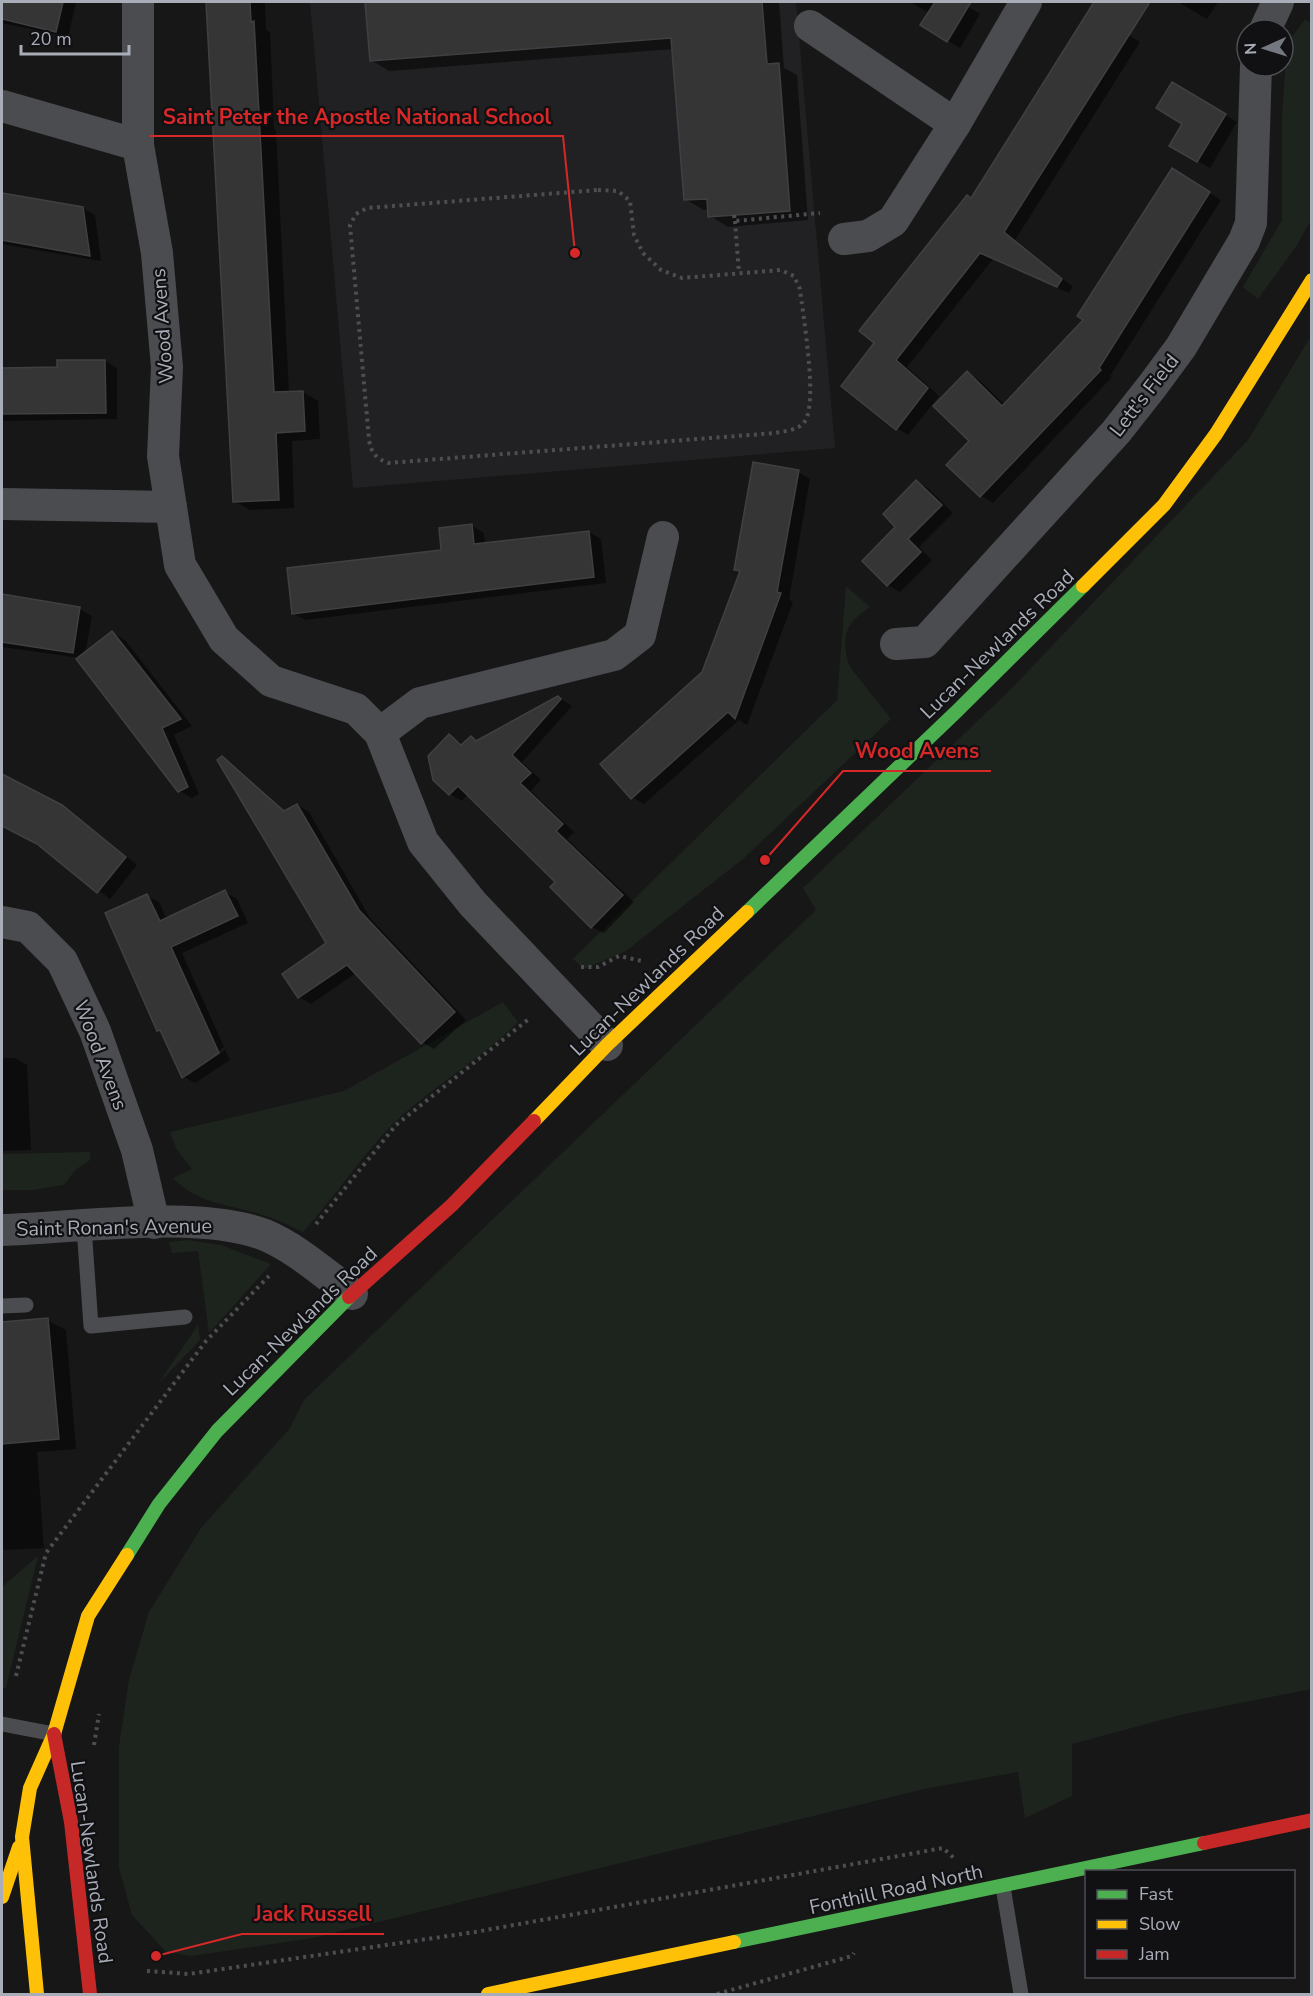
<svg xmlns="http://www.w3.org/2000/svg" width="1313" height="1996" font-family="'Nunito Sans',sans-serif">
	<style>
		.built { fill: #212123 }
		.green { fill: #1d241e }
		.shadow { fill: #0007 }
		.building { fill: #353536; stroke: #3f4043; stroke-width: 1.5 }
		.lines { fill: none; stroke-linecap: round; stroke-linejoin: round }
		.path { stroke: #4d4e52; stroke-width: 4; stroke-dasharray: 3 4.5; stroke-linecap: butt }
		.lane { stroke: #4b4c50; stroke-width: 15 }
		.street { stroke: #4b4c50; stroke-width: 32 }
		.fast { stroke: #4caf50; stroke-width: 14 }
		.slow { stroke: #ffc107; stroke-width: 14 }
		.jam { stroke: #c62828; stroke-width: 14 }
		.labels { text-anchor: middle; stroke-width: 4.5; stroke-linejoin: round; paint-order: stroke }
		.street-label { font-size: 20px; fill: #a8adb8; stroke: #111113 }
		.leader { fill: none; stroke: #d62828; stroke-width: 2 }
		.callout-dot { fill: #d62828; stroke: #111113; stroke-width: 2 }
		.callout-label { font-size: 21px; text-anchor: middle; font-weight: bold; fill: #d62828; stroke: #111113; stroke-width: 4.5; stroke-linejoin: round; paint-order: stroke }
	</style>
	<rect width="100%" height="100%" fill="#171717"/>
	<path class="built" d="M310 2H796L835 448 353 488Z"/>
	<g class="green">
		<path d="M1305 20 1312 23 1311 220 1297 245 1258 299 1243 287 1282 220V117L1287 43Z"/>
		<path d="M1311 336V1689L1180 1715 1072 1744V1796L1025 1818 1018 1772 924 1789 313 1938 191 1956 166 1952 132 1915 119 1868V1746L129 1680 149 1612 201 1528 290 1428 304 1400 816 910 803 888 1010 690 1248 440Z"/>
		<path d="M846 586 870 607C845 623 840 638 850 667L891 719 744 858 626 951 584 969 573 959 837 700Z"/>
		<path d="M503 1002 518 1022C481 1059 435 1085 397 1120 362 1154 336 1196 303 1232 290 1226 277 1219 263 1215 232 1205 197 1204 173 1178L192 1169 177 1150 170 1132 344 1091Z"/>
		<path d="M90 1152V1160L75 1170 64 1185 33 1190H2V1154Z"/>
		<path d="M187 1240 221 1245 271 1264 209 1333 198 1251 172 1253 169 1242Z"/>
		<path d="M198 1325 200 1340 158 1384Z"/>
		<path d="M38 1556 6 1688 2 1689V1587Z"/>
	</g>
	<g class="shadow">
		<path d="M2 2H76L68 37 2 23Z"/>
		<path d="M208 2H265L266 30 270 32 274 129 276 131 289 393 303 392 318 401 320 439 292 441 294 508 250 510 235 501Z"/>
		<path d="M367 2H779L784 68 797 75 808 220 728 227 710 216 709 210H704L685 199 673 49 389 71 371 60Z"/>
		<path d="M910 2H960L980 14 960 48 922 25 929 13Z"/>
		<path d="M1178 2H1218L1207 19Z"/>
		<path d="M1101 18 1140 42 1015 240 1073 287 1069 293 993 259 907 367 939 396 908 435 897 428 877 343Z"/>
		<path d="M1173 84 1237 122 1210 168 1171 145 1184 123Z"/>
		<path d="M1184 177 1221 200 1110 376 1112 377 993 503 981 496 971 441 967 373 979 380 1005 405 1085 320Z"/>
		<path d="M2 195 82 208 95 215 101 261 2 244Z"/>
		<path d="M105 361 117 368V419L2 421V369H59Z"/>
		<path d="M798 472 810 479 789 599 793 602 747 725 739 720 644 804 632 797 704 673 741 572 736 569Z"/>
		<path d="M917 482 929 489 953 513 919 547 932 560 900 592 888 585Z"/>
		<path d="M472 526 484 533 485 544 589 532 601 539 606 583 305 620 293 613 443 551Z"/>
		<path d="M2 596 79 609 92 616 85 654 112 633 125 640 192 726 174 735 199 794 192 798 179 791 80 658 2 647Z"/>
		<path d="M558 697 572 706 522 762 541 780 531 791 574 832 567 839 634 902 604 933 592 927 557 882 468 794 462 801 450 794V736L464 745 471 737 478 741Z"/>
		<path d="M222 758 234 765 286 812 297 805 309 812 370 918 466 1020 434 1049 422 1042 356 973 311 1004 299 997 328 944Z"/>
		<path d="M2 776 74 814 137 865 110 899 41 845 2 825Z"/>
		<path d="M225 892 237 899 248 923 182 953 224 1047 188 1072V1076L225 1050 230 1060 195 1083 184 1077 163 1033 158 1030 147 896 159 902 167 920Z"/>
		<path d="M2 1058H15L27 1065 31 1150 2 1151Z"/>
		<path d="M47 1320 66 1330 76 1449 37 1452 44 1548 2 1550V1324Z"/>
	</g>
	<g class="building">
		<path d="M2 2H63L56 32 2 19Z"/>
		<path d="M206 2H250L251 22 254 21 274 392 303 391 305 431 276 433 279 500 233 502Z"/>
		<path d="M365 2H762L767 64 779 63 790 211 708 217 707 199 684 200 671 38 370 61Z"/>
		<path d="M935 2H971L947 42 920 25Z"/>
		<path d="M1094 2H1150L1004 232 1062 279 1057 287 980 253 896 360 928 388 896 430 841 386 874 343 859 331 967 195 971 198Z"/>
		<path d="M1172 82 1226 114 1197 162 1169 146 1182 124 1156 108Z"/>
		<path d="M1172 168 1210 192 1099 368 1101 370 980 497 946 465 969 441 933 406 967 371 1002 406 1083 320 1077 316Z"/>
		<path d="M2 193 83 207 90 256 2 240Z"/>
		<path d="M57 360H105L106 413 2 414V368L57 367Z"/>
		<path d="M753 462 799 470 777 592 781 593 735 719 728 712 631 799 600 764 702 672 740 571 734 570Z"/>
		<path d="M916 480 942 505 908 539 921 552 887 586 862 561 895 527 883 514Z"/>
		<path d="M472 524 474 544 589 531 594 577 292 614 287 568 441 550 439 528Z"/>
		<path d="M2 594 80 607 73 653 2 642Z"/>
		<path d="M112 631 181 719 162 728 188 787 178 792 76 659Z"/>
		<path d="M558 696 561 699 512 755 531 773 520 783 563 824 556 831 623 895 591 928 550 887 555 882 458 786 449 795 433 780 428 756 449 734 461 745 471 736 476 741Z"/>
		<path d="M222 756 284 811 297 804 359 910 455 1012 421 1044 347 965 298 998 282 974 326 943 217 760Z"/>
		<path d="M2 774 62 805 126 857 97 893 37 844 2 826Z"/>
		<path d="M225 890 238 916 171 947 219 1053 182 1078 160 1030 157 1031 105 913 147 894 160 921Z"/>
		<path d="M48 1318 59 1439 2 1444V1322Z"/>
	</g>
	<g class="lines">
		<g class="path">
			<path d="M598 190 618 191 630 201 634 235 643 253 661 270 682 278 781 270 794 276 800 289C803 316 818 401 805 421 800 430 785 431 775 433L388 463C376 458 371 453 369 440L350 225 356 214 367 208Z"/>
			<path d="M734 215 735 221 820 213"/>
			<path d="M735 221 739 273"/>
			<path d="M581 967H598L619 956 642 961"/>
			<path d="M316 1224 396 1125 530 1018"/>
			<path d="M16 1676 46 1553 206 1341 269 1276"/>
			<path d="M94 1745 99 1714"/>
			<path d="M147 1971 189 1974 475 1932 943 1848 956 1860"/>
			<path d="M717 1994 852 1956 854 1953"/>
		</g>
		<g class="lane">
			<path d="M84 1227 91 1326 185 1317"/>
			<path d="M2 1306 26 1305"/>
			<path d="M2 1724 54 1734"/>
			<path d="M1003 1887 1021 1994"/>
		</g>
		<g class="street">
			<path d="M138 2V145L157 253 167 367 163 456 180 565 224 639 271 681 356 709 380 733 423 842 473 904 607 1045"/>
			<path d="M810 26 955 124"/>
			<path d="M1265 30 1278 2"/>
			<path d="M2 106 138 145"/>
			<path d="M844 239 868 236 893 221 955 124 1026 2"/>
			<path d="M2 504 171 507"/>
			<path d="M896 644 925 642 1116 432 1153 385 1181 347 1244 241 1251 223 1256 66"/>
			<path d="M380 733 420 703 614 655 640 635 663 537"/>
			<path d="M2 922 28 927 62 961 95 1031 137 1150 154 1223"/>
			<path d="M2 1230C75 1228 198 1209 265 1235 296 1248 325 1274 352 1294"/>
		</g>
		<g class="fast">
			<path d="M747 912 957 711 1083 586"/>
			<path d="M127 1555 159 1504 217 1431 349 1297"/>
			<path d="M734 1942 1204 1843"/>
		</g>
		<g class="slow">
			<path d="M1083 586 1164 505 1216 434 1312 280"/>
			<path d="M534 1121 607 1045 747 912"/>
			<path d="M2 1897 19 1847"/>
			<path d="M37 1994 22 1837 30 1788 54 1734 88 1616 127 1555"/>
			<path d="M488 1994 734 1942"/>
		</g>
		<g class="jam">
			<path d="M349 1297 452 1205 534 1121"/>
			<path d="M54 1734 71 1822 90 1994"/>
			<path d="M1204 1843 1312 1820"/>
		</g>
	</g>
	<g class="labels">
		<g class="street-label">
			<text transform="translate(162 326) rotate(-94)" y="7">Wood Avens</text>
			<text transform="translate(1144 395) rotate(-52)" y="7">Lett's Field</text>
			<text transform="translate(997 644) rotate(-44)" y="7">Lucan-Newlands Road</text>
			<text transform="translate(647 981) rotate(-44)" y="7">Lucan-Newlands Road</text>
			<text transform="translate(101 1055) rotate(69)" y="7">Wood Avens</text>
			<text transform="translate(114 1227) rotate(-1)" y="7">Saint Ronan's Avenue</text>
			<text transform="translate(300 1321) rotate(-44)" y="7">Lucan-Newlands Road</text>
			<text transform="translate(92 1862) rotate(82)" y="7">Lucan-Newlands Road</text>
			<text transform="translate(896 1889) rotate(-12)" y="7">Fonthill Road North</text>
		</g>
	</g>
	<path class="leader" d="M575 253L563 136H150M765 860L843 771H991M156 1956L242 1934H384"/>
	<g class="callout-dot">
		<circle cx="575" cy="253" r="6"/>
		<circle cx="765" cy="860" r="6"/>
		<circle cx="156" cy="1956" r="6"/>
	</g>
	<g class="callout-label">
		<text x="357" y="124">Saint Peter the Apostle National School</text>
		<text x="917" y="758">Wood Avens</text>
		<text x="313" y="1921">Jack Russell</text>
	</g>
	<rect width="1313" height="1996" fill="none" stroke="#a8adb8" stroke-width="6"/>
	<rect x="1085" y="1870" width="210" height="108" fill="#111113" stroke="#4d4f55" stroke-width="1.5"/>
	<rect x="1097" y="1890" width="30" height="9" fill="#4caf50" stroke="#4d4f55" stroke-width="1.5"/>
	<text x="1139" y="1900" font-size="18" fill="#a8adb8">Fast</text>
	<rect x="1097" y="1920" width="30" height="9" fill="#ffc107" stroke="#4d4f55" stroke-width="1.5"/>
	<text x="1139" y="1930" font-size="18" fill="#a8adb8">Slow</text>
	<rect x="1097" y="1950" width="30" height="9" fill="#c62828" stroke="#4d4f55" stroke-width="1.5"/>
	<text x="1139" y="1960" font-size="18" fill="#a8adb8">Jam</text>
	<g transform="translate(1265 48) rotate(267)"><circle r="28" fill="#111113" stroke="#4d4f55" stroke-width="1.5"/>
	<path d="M0-4.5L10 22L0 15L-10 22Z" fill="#757880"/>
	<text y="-9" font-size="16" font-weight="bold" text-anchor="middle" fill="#a8adb8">N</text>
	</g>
	<path d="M21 45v9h108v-9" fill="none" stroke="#a8adb8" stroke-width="3"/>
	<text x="30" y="45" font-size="18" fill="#a8adb8" stroke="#111113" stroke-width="4.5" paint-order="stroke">20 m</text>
</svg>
